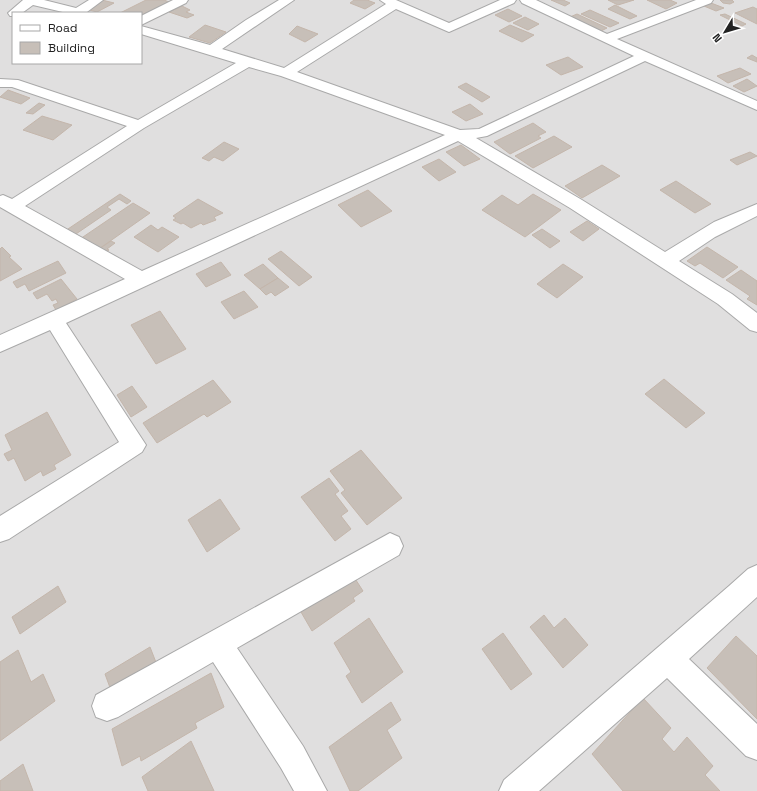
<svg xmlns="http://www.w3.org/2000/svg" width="757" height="791" font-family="'Space Grotesk',sans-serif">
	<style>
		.residential { fill: #e0dfdf; fill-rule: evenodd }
		.building { fill: #c7bfb8; stroke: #c4b6ab }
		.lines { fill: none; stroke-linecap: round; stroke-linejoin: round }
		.street-casing { stroke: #a9a9a9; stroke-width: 2 }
		.street { fill: #fff; fill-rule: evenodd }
	</style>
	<rect width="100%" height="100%" fill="#f2efe9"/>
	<path class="residential" d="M0 0H757V791H0ZM13 13H141V63H13Z"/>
	<g class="building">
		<path d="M102 0 114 3 97 12 86 9Z"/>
		<path d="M146 0H164L169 2 141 16V13H120Z"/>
		<path d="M354 0H367L375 3 365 9 350 3Z"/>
		<path d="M551 0H563L570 3 565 6Z"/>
		<path d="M608 0H634L618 5Z"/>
		<path d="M647 0H670L677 3 666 9Z"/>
		<path d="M720 0H732L734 2 730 4 723 3Z"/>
		<path d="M711 3 724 8 716 11 704 6Z"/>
		<path d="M615 5 637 16 630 19 608 9Z"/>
		<path d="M182 6 190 10 186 12 194 15 187 18 169 12Z"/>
		<path d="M753 7 757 9V24L735 13Z"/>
		<path d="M508 9 522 16 509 22 495 15Z"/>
		<path d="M590 10 619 23 610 27 581 14Z"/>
		<path d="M577 14 607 28 599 32 570 17Z"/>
		<path d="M725 14 746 24 742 26 720 15Z"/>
		<path d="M525 17 539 24 528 30 513 23Z"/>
		<path d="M205 25 226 32 210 43 189 37Z"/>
		<path d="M510 25 534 35 522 42 499 31Z"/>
		<path d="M297 26 318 34 305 42 289 34Z"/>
		<path d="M752 55 757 58V62L747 58Z"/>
		<path d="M568 57 583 67 561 75 546 65Z"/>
		<path d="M740 68 751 74 728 83 717 76Z"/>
		<path d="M747 79 757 86 744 92 733 86Z"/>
		<path d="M466 83 490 97 482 102 458 87Z"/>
		<path d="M8 90 30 98 21 104 0 97Z"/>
		<path d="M39 103 45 105 33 114 26 113Z"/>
		<path d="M470 104 483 114 466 121 452 112Z"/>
		<path d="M42 116 72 125 53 140 23 130Z"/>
		<path d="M533 123 546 132 538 136 541 138 510 154 494 142Z"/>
		<path d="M554 136 572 147 533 168 515 156Z"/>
		<path d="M224 142 239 149 223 161 214 157 209 161 202 158Z"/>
		<path d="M461 145 480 159 464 166 446 152Z"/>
		<path d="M750 152 757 156 737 165 730 160Z"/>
		<path d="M439 159 456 172 439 181 422 167Z"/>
		<path d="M602 165 620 176 582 198 565 186Z"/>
		<path d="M676 181 711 204 695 213 660 190Z"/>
		<path d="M368 190 392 211 361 227 338 205Z"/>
		<path d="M120 194 131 201 127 204 119 199 107 207 111 210 73 236 65 231Z"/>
		<path d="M533 194 561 210 525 237 482 210 502 195 518 205Z"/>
		<path d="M198 199 223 213 214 217 216 220 203 225 201 223 191 228 183 223 181 224 173 220 176 218 173 216Z"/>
		<path d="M133 203 150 213 96 251 80 239Z"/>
		<path d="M587 221 599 229 583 241 570 232Z"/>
		<path d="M151 225 158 230 162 227 179 237 158 252 134 237Z"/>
		<path d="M542 229 560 241 550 248 532 235Z"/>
		<path d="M111 241 115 243 107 249 109 250 102 255 96 251Z"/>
		<path d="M2 247 11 256 9 257 22 269 0 281V249Z"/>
		<path d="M707 247 738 267 723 278 700 263 695 266 687 261Z"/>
		<path d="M281 251 312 277 299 286 268 259Z"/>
		<path d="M58 261 66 273 29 291 25 284 17 288 13 282Z"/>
		<path d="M221 262 231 275 206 287 196 274Z"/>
		<path d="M263 264 278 278 260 289 244 275Z"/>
		<path d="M563 264 583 277 557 298 537 284Z"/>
		<path d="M741 270 757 281V305L747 299 750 296 726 280Z"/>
		<path d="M278 278 289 287 275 296 271 292 266 295 260 289Z"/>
		<path d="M61 279 77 299 56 310 53 305 58 303 56 299 52 301 47 294 37 299 33 293Z"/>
		<path d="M244 291 258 307 234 319 221 302Z"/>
		<path d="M160 311 186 349 156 364 131 325Z"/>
		<path d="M664 379 705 413 686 428 645 394Z"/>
		<path d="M213 380 231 402 207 417 204 414 157 443 143 423Z"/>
		<path d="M132 386 147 407 131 417 117 395Z"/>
		<path d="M47 412 71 455 54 465 56 469 43 476 41 471 25 481 14 458 8 461 4 454 12 450 5 435Z"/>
		<path d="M361 450 402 498 367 525 341 493 345 490 330 471Z"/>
		<path d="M329 478 339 491 335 494 348 511 341 516 351 529 335 541 301 497Z"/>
		<path d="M220 499 240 529 207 552 188 520Z"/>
		<path d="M354 577 363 591 353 598 355 601 312 631 301 612Z"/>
		<path d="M58 586 66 602 20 634 12 617Z"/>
		<path d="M544 615 554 628 565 618 588 645 563 668 530 627Z"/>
		<path d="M369 618 403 672 362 703 346 676 351 672 334 643Z"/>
		<path d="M503 633 532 674 511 690 482 649Z"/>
		<path d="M736 636 757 656V719L707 668Z"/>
		<path d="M150 647 157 665 112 693 105 674Z"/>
		<path d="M18 650 31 682 43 674 55 701 0 741V662Z"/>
		<path d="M211 673 224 707 195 723 197 728 141 761 140 756 122 766 112 729Z"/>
		<path d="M643 698 671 728 662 739 674 752 687 737 713 766 705 775 720 791H623L592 754Z"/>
		<path d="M391 702 401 720 387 730 402 758 358 791H350L329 747Z"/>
		<path d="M191 741 214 791H148L142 777Z"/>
		<path d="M23 764 33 791H0V781Z"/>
	</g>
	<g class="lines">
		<defs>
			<g id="street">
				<path d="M23 0H44L76 8 89 0H103L87 12 88 13H67L33 5 22 13H13V16H10L8 13Z"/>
				<path d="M173 0H188L186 3 141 25V16Z"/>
				<path d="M279 0H294L222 49 284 68 386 4 380 0H396L449 23 500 0H516L514 3 449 32 396 9 297 72 460 130 479 129 634 56 522 3 520 0H536L607 34 696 0H713L711 3 617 39 757 101V110L645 61 487 136 476 138 582 200 665 252 714 222 757 204V216L715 237 679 261 732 294 757 313V332L750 330 718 304 570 208 458 141 66 323 146 445 142 452 9 539 0 542V516L119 442 50 330 0 352V335L125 279 0 207V196L3 195 12 199 127 126 12 87H0V79L18 80 138 120 236 63 141 34V26L210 45 246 20ZM249 67 281 76 445 135 142 271 25 206 144 128Z"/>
				<path d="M390 533 399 537 403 546 399 555 237 648 303 746 327 791H294L281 768 213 662 118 717 107 721 96 717 92 706 96 695Z"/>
				<path d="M757 565V597L689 659 757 724V760L746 756 667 678 539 791H499L504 780 729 586 748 569Z"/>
			</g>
		</defs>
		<use href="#street" class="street-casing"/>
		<use href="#street" class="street"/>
	</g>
	<rect x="12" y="12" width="130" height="52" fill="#ffffff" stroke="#a7a7a7"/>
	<rect x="20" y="25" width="20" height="6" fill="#ffffff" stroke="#a7a7a7"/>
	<text x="48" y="32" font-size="12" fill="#222222">Road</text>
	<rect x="20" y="42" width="20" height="12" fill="#c7bfb8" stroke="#a7a7a7"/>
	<text x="48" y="52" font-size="12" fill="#222222">Building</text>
	<g transform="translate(725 32) rotate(232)" stroke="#ffffff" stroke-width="3" paint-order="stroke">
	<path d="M0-3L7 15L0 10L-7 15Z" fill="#222222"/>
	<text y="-6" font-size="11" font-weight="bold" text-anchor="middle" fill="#222222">N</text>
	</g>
</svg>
